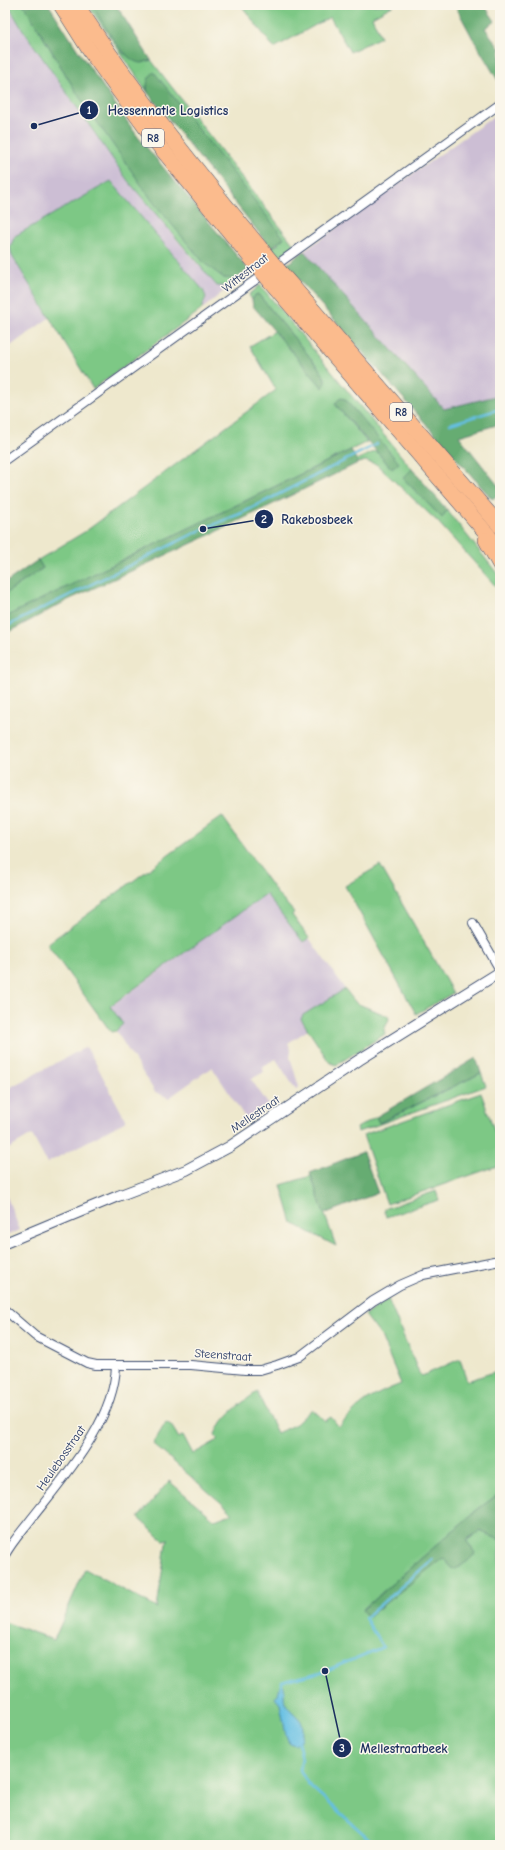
<svg xmlns="http://www.w3.org/2000/svg" width="505" height="1850" font-family="'Comic Neue',sans-serif">
	<style>
		.industrial { fill: #ccbed4 }
		.green { fill: #7dc885; stroke: #4c7c72 }
		.forest { fill: #66ac72; stroke: #406e68 }
		.water { fill: #65bfe3; stroke: #4077a0 }
		.lines { fill: none; stroke-linecap: round; stroke-linejoin: round }
		.stream { stroke: #65bfe3; stroke-width: 2.5 }
		.minor-casing { stroke: #3b4b6f; stroke-width: 10 }
		.tertiary-casing { stroke: #3b4b6f; stroke-width: 12 }
		.motorway-casing { stroke: #3b4b6f; stroke-width: 16 }
		.minor { stroke: #fff; stroke-width: 8 }
		.tertiary { stroke: #fff; stroke-width: 10 }
		.motorway { stroke: #fbbb8d; stroke-width: 15 }
		.motorway-bridge-casing { stroke: #3b4b6f; stroke-width: 16; stroke-linecap: butt }
		.motorway-bridge { stroke: #fbbb8d; stroke-width: 15 }
		.labels { text-anchor: middle; stroke-width: 3; stroke-linejoin: round; paint-order: stroke }
		.shield { fill: #fbf7ec; stroke: #5e6b89; stroke-width: 1 }
		.shield-label { font-size: 11px; font-weight: bold; fill: #1b2f5e }
		.street-label { font-size: 12px; fill: #1b2f5e; stroke: #fbf7ec }
		.leader { fill: none; stroke: #1b2f5e; stroke-width: 1.5 }
		.callout-dot { fill: #1b2f5e; stroke: #fbf7ec; stroke-width: 1.5 }
		.mark-label { font-size: 12px; text-anchor: middle; font-weight: bold; fill: #fff }
		.callout-label { font-size: 13px; text-anchor: middle; font-weight: bold; fill: #1b2f5e; stroke: #fbf7ec; stroke-width: 3; stroke-linejoin: round; paint-order: stroke }
	</style>
	<rect width="100%" height="100%" fill="#fbf7ec"/>
	<filter id="ink" filterUnits="userSpaceOnUse"><feTurbulence type="fractalNoise" baseFrequency=".025" numOctaves="2"/><feDisplacementMap in="SourceGraphic" scale="8" xChannelSelector="R" yChannelSelector="G"/><feConvolveMatrix kernelMatrix="1 2 1 2 8 2 1 2 1" color-interpolation-filters="sRGB"/></filter>
	<filter id="wash" filterUnits="userSpaceOnUse"><feTurbulence type="fractalNoise" baseFrequency=".012" numOctaves="4" result="noise"/><feDisplacementMap in="SourceGraphic" scale="16" xChannelSelector="R" yChannelSelector="G"/><feGaussianBlur stdDeviation="0.9" result="paint"/><feColorMatrix in="noise" values="0 0 0 0 0 0 0 0 0 0 0 0 0 0 0 0 0 1.4 0 .05"/><feComposite in="paint" operator="in"/></filter>
	<g filter="url(#wash)">
		<rect width="100%" height="100%" fill="#eee8cd"/>
		<g class="industrial">
			<path d="M5 5H8L21 27 128 181 198 265 224 287 230 286 201 310 206 297 12 256 49 318 5 350Z"/>
			<path d="M500 112V395L444 409 304 251Z"/>
			<path d="M266 894 303 942 309 938 345 989 303 1015 301 1019 308 1030 288 1043 291 1050 290 1057 299 1087 296 1090 276 1059 262 1067 264 1072 251 1079 270 1107 248 1122 212 1067 169 1098 155 1092 116 1031 123 1024 110 1007Z"/>
			<path d="M86 1047 94 1060 126 1121 47 1163 32 1135 5 1151V1090Z"/>
			<path d="M5 1192 20 1230 7 1235 5 1231Z"/>
		</g>
		<g class="green">
			<path d="M8 5H24L78 95 224 278 236 279 230 286H217L128 181 21 27Z"/>
			<path d="M88 5H92L123 53 142 63 151 60 294 245 279 257 271 248 279 244 146 86 148 93Z"/>
			<path d="M241 5H394L372 17 381 37 350 52 330 17 274 48Z"/>
			<path d="M111 181 203 290 206 297 201 310 93 389 12 256 10 247 15 236Z"/>
			<path d="M260 285 412 469 403 478 441 517 447 510 500 577V591L438 522 376 464 365 461 358 463 356 460 376 451 392 469 398 463 345 399 341 398 335 404 367 442 15 612 5 618V594L43 568 38 560 86 531 276 390 250 346 275 331 323 388 325 378 318 367 258 294 255 295 252 300 249 295Z"/>
			<path d="M222 816 279 896 294 912 292 915 309 938 303 942 266 894 110 1006 123 1024 116 1031 111 1032 47 944Z"/>
			<path d="M380 865 453 993 416 1014 345 886Z"/>
			<path d="M345 989 356 1003 388 1016 389 1019 384 1030 385 1034 336 1065 329 1062 301 1019 303 1015Z"/>
			<path d="M481 1073 486 1086 358 1132 357 1128 376 1117 380 1123Z"/>
			<path d="M481 1093 500 1146V1165L387 1204 363 1135Z"/>
			<path d="M311 1176 336 1246 292 1223 281 1185Z"/>
			<path d="M436 1191 439 1200 386 1217 384 1209Z"/>
			<path d="M388 1299 419 1373 422 1376 460 1359 467 1381 500 1370V1493L478 1509 362 1610 368 1617 432 1566 480 1531 500 1540V1845H5V1622L54 1640 85 1569 157 1608 166 1544 169 1539 163 1540 138 1518 169 1481 215 1520 233 1513 153 1444 166 1422 171 1425 179 1438 183 1435 193 1454 218 1440 215 1434C223 1416 241 1403 257 1392L277 1433 296 1424 312 1409 325 1421 331 1417 339 1427C360 1403 372 1395 401 1384L381 1336 365 1315Z"/>
		</g>
		<g class="forest">
			<path d="M24 5H49L77 49 138 137 248 269 236 279 224 278 204 263 154 203 78 95Z"/>
			<path d="M92 5H116L151 60C148 61 144 62 142 63 124 64 101 19 92 5Z"/>
			<path d="M455 5H484L495 21 485 28 500 49V84L472 37Z"/>
			<path d="M154 72 284 238 271 248 148 93C146 84 147 78 154 72Z"/>
			<path d="M304 251 444 409 500 395V424L459 436 500 488V494L492 499 286 265Z"/>
			<path d="M258 294 318 367C323 374 328 380 323 388L253 306 252 300 255 295Z"/>
			<path d="M340 398 345 399 399 463 392 469 335 404Z"/>
			<path d="M351 450 358 463 199 540 68 600 5 634V618L15 612Z"/>
			<path d="M412 469 447 510 442 518 403 478Z"/>
			<path d="M38 560 43 568 5 594V583Z"/>
			<path d="M476 1058 481 1073 379 1123 376 1117Z"/>
			<path d="M363 1152 378 1193 324 1214 310 1173Z"/>
			<path d="M500 1493V1540L480 1531 466 1540 475 1553C470 1561 463 1565 453 1569L443 1558 368 1617 362 1610 478 1509Z"/>
		</g>
		<path class="water" d="M280 1686H284C285 1691 283 1698 285 1702 293 1718 307 1716 302 1739L295 1745 289 1743 286 1735 280 1704 275 1698 278 1694Z"/>
		<g class="lines">
			<g class="stream">
				<path d="M450 424 500 409"/>
				<path d="M5 627 203 529 242 513 377 444"/>
				<path d="M282 1689V1682L325 1671 383 1647 365 1618 432 1560"/>
				<path d="M298 1741 302 1759 300 1770 308 1784 376 1845"/>
			</g>
		</g>
	</g>
	<g filter="url(#ink)">
		<g class="lines">
			<defs>
				<g id="minor">
					<path d="M5 460C170 342 334 222 500 104"/>
					<path d="M473 923 500 970"/>
					<path d="M5 1310 35 1336 87 1363 96 1365H191L245 1370H260L277 1365 299 1357 373 1301 400 1285 423 1275 500 1260"/>
					<path d="M5 1555C12 1542 23 1530 32 1518 65 1476 115 1420 116 1365"/>
				</g>
				<path id="tertiary" d="M5 1243 118 1196 186 1170 229 1147 359 1060 500 972"/>
				<g id="motorway">
					<path d="M61 5 90 51 156 142 255 263"/>
					<path d="M77 5C133 93 200 174 266 255"/>
					<path d="M281 273 500 526"/>
					<path d="M270 281 500 549"/>
					<path d="M486 540 500 565"/>
				</g>
			</defs>
			<use href="#minor" class="minor-casing"/>
			<use href="#tertiary" class="tertiary-casing"/>
			<use href="#motorway" class="motorway-casing"/>
			<use href="#minor" class="minor"/>
			<use href="#tertiary" class="tertiary"/>
			<use href="#motorway" class="motorway"/>
			<defs>
				<g id="motorway-bridge">
					<path d="M266 255 281 273"/>
					<path d="M255 263 270 281"/>
				</g>
			</defs>
			<use href="#motorway-bridge" class="motorway-bridge-casing"/>
			<use href="#motorway-bridge" class="motorway-bridge"/>
		</g>
	</g>
	<g class="labels">
		<g class="shield">
			<rect x="142" y="129" width="22" height="18" rx="3"/>
			<rect x="390" y="403" width="22" height="18" rx="3"/>
		</g>
		<g class="shield-label">
			<text x="153" y="142">R8</text>
			<text x="401" y="416">R8</text>
		</g>
		<g class="street-label">
			<text transform="translate(245 273) rotate(-38)" y="4">Wittestraat</text>
			<text transform="translate(255 1114) rotate(-34)" y="4">Mellestraat</text>
			<text transform="translate(223 1355) rotate(4)" y="4">Steenstraat</text>
			<text transform="translate(61 1458) rotate(-55)" y="4">Heulebosstraat</text>
		</g>
	</g>
	<path class="leader" d="M34 126L89 110M203 529L264 519M325 1671L342 1748"/>
	<g class="callout-dot">
		<circle cx="34" cy="126" r="4"/>
		<circle cx="203" cy="529" r="4"/>
		<circle cx="325" cy="1671" r="4"/>
		<circle cx="89" cy="110" r="10"/>
		<circle cx="264" cy="519" r="10"/>
		<circle cx="342" cy="1748" r="10"/>
	</g>
	<g class="mark-label">
		<text x="89" y="114">1</text>
		<text x="264" y="523">2</text>
		<text x="342" y="1752">3</text>
	</g>
	<g class="callout-label">
		<text x="168" y="115">Hessennatie Logistics</text>
		<text x="317" y="524">Rakebosbeek</text>
		<text x="404" y="1753">Mellestraatbeek</text>
	</g>
	<rect width="505" height="1850" fill="none" stroke="#fbf7ec" stroke-width="20"/>
</svg>
